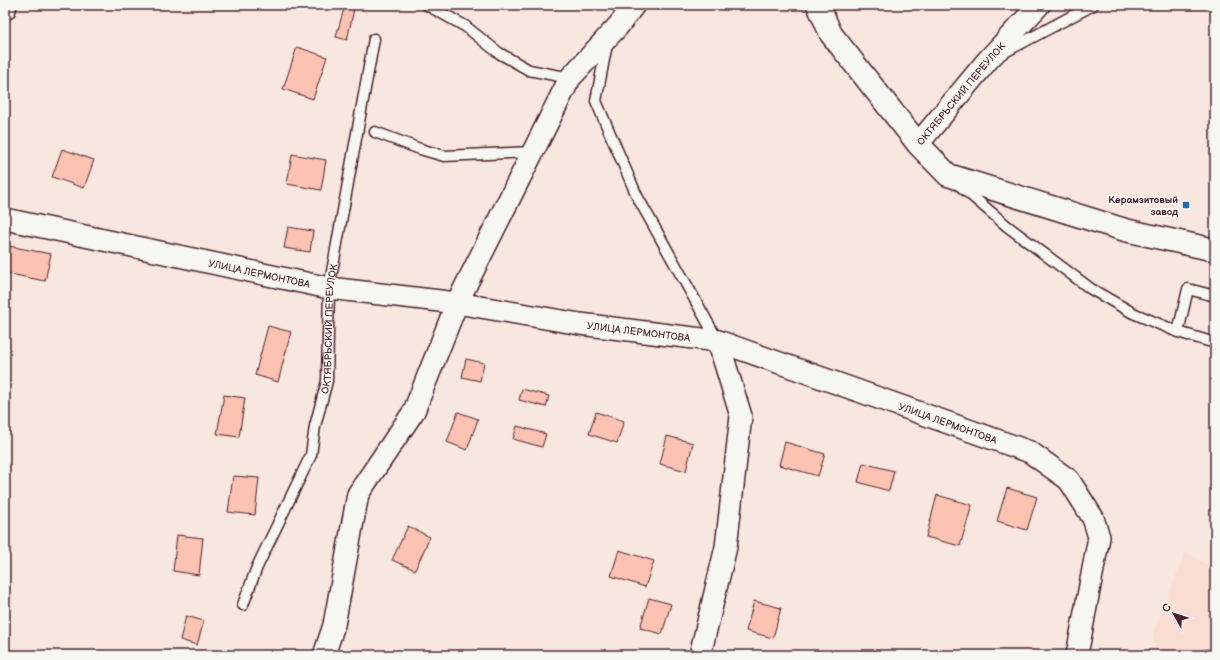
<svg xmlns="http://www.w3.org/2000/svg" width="1220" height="660" font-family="'Balsamiq Sans',sans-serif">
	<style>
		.built { fill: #f9dcd2 }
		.building { fill: #fcc3b3; stroke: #4a1f2b }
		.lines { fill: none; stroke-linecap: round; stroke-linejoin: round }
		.lane-casing { stroke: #4a1f2b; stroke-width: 13 }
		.street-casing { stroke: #4a1f2b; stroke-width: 24 }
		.secondary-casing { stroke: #4a1f2b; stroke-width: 25 }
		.lane { stroke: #f6f6f2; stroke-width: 10 }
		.street { stroke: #f6f6f2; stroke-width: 21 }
		.secondary { stroke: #f6f6f2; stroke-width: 22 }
		.poi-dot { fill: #1f6fb2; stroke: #f6f6f2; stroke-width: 1.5 }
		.labels { text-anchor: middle; stroke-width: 3.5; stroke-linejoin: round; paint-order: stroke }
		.street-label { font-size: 10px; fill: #4a1f2b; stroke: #f6f6f2 }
		.poi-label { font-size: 10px; font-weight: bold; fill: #4a1f2b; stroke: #f6f6f2; text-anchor: end }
	</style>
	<rect width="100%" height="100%" fill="#f8e7df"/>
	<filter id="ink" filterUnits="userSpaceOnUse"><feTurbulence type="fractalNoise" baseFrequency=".025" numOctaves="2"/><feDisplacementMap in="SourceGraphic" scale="8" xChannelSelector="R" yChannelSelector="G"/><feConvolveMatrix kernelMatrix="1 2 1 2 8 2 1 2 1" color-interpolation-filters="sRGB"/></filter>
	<g filter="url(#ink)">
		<path class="built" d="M1186 552 1215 570V655H1156L1153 633Z"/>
		<g class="building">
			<path d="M345 5H355L347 40 336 37Z"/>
			<path d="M297 47 327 57 313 99 283 89Z"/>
			<path d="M62 149 94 160 84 188 52 177Z"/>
			<path d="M292 154 326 160 321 190 287 184Z"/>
			<path d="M288 227 313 231 310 252 284 248Z"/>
			<path d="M8 246 51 254 45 281 5 273V262Z"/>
			<path d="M268 326 291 332 278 382 255 375Z"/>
			<path d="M466 359 484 363 480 381 462 377Z"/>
			<path d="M522 389 549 396 546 407 519 400Z"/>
			<path d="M224 395 245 398 239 437 217 434Z"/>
			<path d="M458 412 478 419 467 450 447 442Z"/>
			<path d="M596 412 624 421 617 443 589 434Z"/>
			<path d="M517 426 546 434 542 447 513 439Z"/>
			<path d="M667 436 693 443 686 471 660 464Z"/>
			<path d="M785 442 825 454 818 476 779 465Z"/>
			<path d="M863 463 894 471 889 491 858 482Z"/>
			<path d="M233 476 259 478 255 515 228 512Z"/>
			<path d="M1007 488 1037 497 1027 530 997 521Z"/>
			<path d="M937 495 972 505 960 546 926 537Z"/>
			<path d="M408 526 430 537 415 570 392 560Z"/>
			<path d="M177 535 203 538 199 575 173 571Z"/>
			<path d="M619 550 654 561 645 587 611 576Z"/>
			<path d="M649 598 671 604 662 634 640 628Z"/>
			<path d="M754 601 781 608 773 638 746 631Z"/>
			<path d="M186 616 204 621 197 645 180 640Z"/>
			<path d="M1215 648V655H1181V654Z"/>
		</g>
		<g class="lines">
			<defs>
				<g id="lane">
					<path d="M427 5 465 26 499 53 529 70 570 78"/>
					<path d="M607 44 596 101 637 196 718 341"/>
					<path d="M1003 53 1093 5"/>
					<path d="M375 132 420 149 444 156 533 152"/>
					<path d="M958 184 1007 226 1091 289 1133 313 1178 332 1215 343"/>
					<path d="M1178 332 1188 289 1215 296"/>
					<path id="s1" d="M243 605 257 567 311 455 315 426 327 381 329 288 374 39"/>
				</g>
				<g id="street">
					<path d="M5 9 6 5"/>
					<path id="s2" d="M918 144 987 61 1039 5"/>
					<path id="s3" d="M5 219 329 288 457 303 580 324 718 341 1030 452 1069 480 1093 518 1099 537 1077 655"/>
					<path d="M324 655 334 625 358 494 414 411 457 303 570 78 619 25 634 5"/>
					<path d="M700 655 726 547 741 416 718 341"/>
				</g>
				<path id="secondary" d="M818 5 831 34 918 144 948 175 1125 230 1215 250"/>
			</defs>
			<use href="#lane" class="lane-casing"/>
			<use href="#street" class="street-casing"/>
			<use href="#secondary" class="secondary-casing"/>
			<use href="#lane" class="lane"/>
			<use href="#street" class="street"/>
			<use href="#secondary" class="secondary"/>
		</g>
	</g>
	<rect class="poi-dot" x="1182" y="201" width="8" height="8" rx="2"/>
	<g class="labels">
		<g class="street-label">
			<text dy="4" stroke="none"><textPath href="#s2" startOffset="66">ОКТЯБРЬСКИЙ ПЕРЕУЛОК</textPath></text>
			<text dy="4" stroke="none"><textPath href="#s3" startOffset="260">УЛИЦА ЛЕРМОНТОВА</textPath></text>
			<text dy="4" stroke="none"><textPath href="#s1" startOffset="293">ОКТЯБРЬСКИЙ ПЕРЕУЛОК</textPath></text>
			<text dy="4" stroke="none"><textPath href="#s3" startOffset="644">УЛИЦА ЛЕРМОНТОВА</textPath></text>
			<text dy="4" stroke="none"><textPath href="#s3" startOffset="968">УЛИЦА ЛЕРМОНТОВА</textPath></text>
		</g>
		<g class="poi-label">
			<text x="1178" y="203">Керамзитовый<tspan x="1178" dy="12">завод</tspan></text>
		</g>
	</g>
	<rect width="1220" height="660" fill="none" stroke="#f6f6f2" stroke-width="20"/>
	<rect x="10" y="10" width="1200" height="640" fill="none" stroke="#4a1f2b" stroke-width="1.5" filter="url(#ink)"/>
	<g transform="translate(1174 614) rotate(309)" stroke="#f6f6f2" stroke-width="3" paint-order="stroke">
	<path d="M0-3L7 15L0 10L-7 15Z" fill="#4a1f2b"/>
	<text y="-6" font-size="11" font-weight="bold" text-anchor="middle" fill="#4a1f2b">С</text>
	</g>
</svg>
